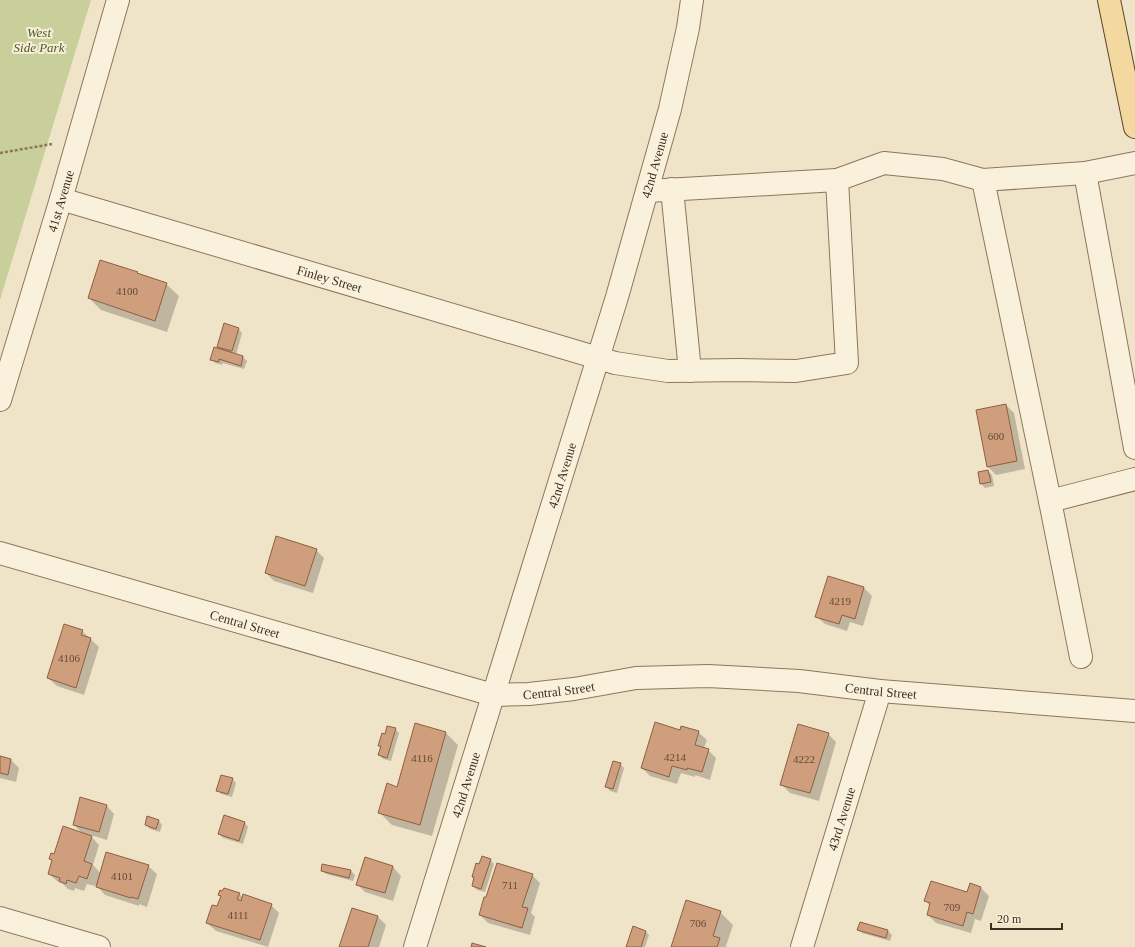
<svg xmlns="http://www.w3.org/2000/svg" width="1135" height="947" font-family="'Times New Roman',serif">
	<style>
		.park { fill: #c9cf9b }
		.shadow { fill: #0003 }
		.building { fill: #cf9f7d; stroke: #8d5f41 }
		.lines { fill: none; stroke-linecap: round; stroke-linejoin: round }
		.minor-casing { stroke: #8d765c; stroke-width: 24 }
		.major-casing { stroke: #5b4430; stroke-width: 24 }
		.path { stroke: #8d765c; stroke-width: 2.5; stroke-dasharray: 3 2; stroke-linecap: butt }
		.minor { stroke: #faf1dc; stroke-width: 22 }
		.major { stroke: #f3d9a0; stroke-width: 22 }
		.labels { text-anchor: middle; stroke-width: 4; stroke-linejoin: round; paint-order: stroke }
		.number-label { font-size: 11px; fill: #624a37 }
		.park-label { font-size: 13px; font-style: italic; fill: #4d5a26; stroke: #f7eed8 }
		.street-label { font-size: 13px; fill: #3d2e20; stroke: #f7eed8 }
	</style>
	<rect width="100%" height="100%" fill="#f0e4c8"/>
	<path class="park" d="M0 0H91L0 300Z"/>
	<g class="shadow">
		<path d="M101 261 137 273 140 275 166 284 179 296 167 332 101 310 89 298Z"/>
		<path d="M238 329 242 333 236 355 243 357 247 361 244 369 223 363 222 365 215 363 212 359 223 351 219 347Z"/>
		<path d="M1006 405 1014 413 1025 469 996 475 988 467 977 411Z"/>
		<path d="M988 471 992 475 994 486 985 488 981 484 979 473Z"/>
		<path d="M316 550 324 558 313 593 274 581 266 573Z"/>
		<path d="M828 577 864 588 872 596 863 626 850 622 847 631 825 624 816 616Z"/>
		<path d="M82 631 99 647 84 695 57 686 48 678Z"/>
		<path d="M416 724 446 733 458 745 432 836 392 825 379 812 398 788Z"/>
		<path d="M395 729 399 733 391 761 383 759 379 755 381 748 379 746 386 735Z"/>
		<path d="M680 731 698 732 707 740 704 748 708 750 716 758 710 780 695 775V777L681 773 677 784 650 776 642 768Z"/>
		<path d="M828 734 836 742 819 801 790 793 781 784Z"/>
		<path d="M0 757 11 760 19 768 16 782 0 778Z"/>
		<path d="M620 764 624 768 617 793 610 791 607 787Z"/>
		<path d="M232 779 236 783 232 797 221 794 217 790Z"/>
		<path d="M106 805 114 814 107 840 90 835 99 845 93 865 101 874 148 866 157 874 147 907 139 904V906L105 895 96 885 95 886 87 884 84 891 75 888 74 891 68 889 63 884 58 882 49 874 54 855 83 834 74 825Z"/>
		<path d="M159 821 162 825 160 832 150 829 146 825Z"/>
		<path d="M245 823 248 827 243 844 223 838 219 834Z"/>
		<path d="M365 858 393 867 401 876 393 901 365 892 357 884Z"/>
		<path d="M490 860 494 864 485 892 477 890 473 886 475 878 473 876 480 866Z"/>
		<path d="M323 865 351 871 355 875 353 881 326 874 322 871Z"/>
		<path d="M532 875 540 883 531 913 535 917 530 935 488 923 480 915Z"/>
		<path d="M970 884 981 888 989 896 981 921 975 919 971 933 936 923 928 915 930 906 926 901 968 893Z"/>
		<path d="M239 894 243 898 271 905 279 913 268 947 216 931 207 923 218 908 222 897Z"/>
		<path d="M352 909 378 917 386 925 379 947H340Z"/>
		<path d="M720 912 733 925 726 946 727 947H673Z"/>
		<path d="M859 930 888 931 892 935 890 941 862 933Z"/>
		<path d="M646 932 649 935 645 947H628Z"/>
	</g>
	<g class="building">
		<path d="M100 260 138 272 137 273 167 283 155 321 88 298Z"/>
		<path d="M224 323 239 328 232 351 217 347Z"/>
		<path d="M214 347 243 356 241 366 219 359V362L210 360Z"/>
		<path d="M1006 404 1017 461 987 467 976 410Z"/>
		<path d="M988 470 991 482 980 484 978 472Z"/>
		<path d="M276 536 317 549 305 586 265 573Z"/>
		<path d="M828 576 864 587 855 619 842 615 839 624 815 617Z"/>
		<path d="M64 624 83 630 81 635 91 638 76 688 47 678Z"/>
		<path d="M655 722 680 730 681 726 699 731 695 745 709 749 702 772 687 768V770L672 766 669 777 641 768Z"/>
		<path d="M415 723 446 732 420 825 378 813 387 783 397 787Z"/>
		<path d="M798 724 829 733 810 793 780 785Z"/>
		<path d="M387 726 396 728 387 758 378 755 381 746H378L382 733 385 734Z"/>
		<path d="M0 756 11 759 8 775 0 773Z"/>
		<path d="M613 761 621 763 613 789 605 787Z"/>
		<path d="M221 775 233 778 228 794 216 791Z"/>
		<path d="M80 797 107 805 99 832 73 825Z"/>
		<path d="M224 815 245 822 239 841 218 834Z"/>
		<path d="M147 816 159 820 156 829 145 825Z"/>
		<path d="M63 826 92 836 84 861 92 864 87 879 79 876 76 883 67 880 66 884 59 881 60 878 48 874 52 860 49 859 51 853 54 854Z"/>
		<path d="M106 852 149 865 138 899 131 897V898L96 887Z"/>
		<path d="M482 856 491 859 481 889 472 886 474 877H472L476 863 479 864Z"/>
		<path d="M365 857 393 866 385 893 356 885Z"/>
		<path d="M497 863 533 874 522 907 528 908 522 928 479 915 484 897H486Z"/>
		<path d="M322 864 351 870 349 878 321 871Z"/>
		<path d="M931 881 967 892 970 883 981 887 973 914 967 912 963 926 927 915 930 903 924 901Z"/>
		<path d="M224 888 240 893 237 899 241 901 243 894 272 904 260 940 206 923 212 905 217 906 221 896 218 895 220 890 222 891Z"/>
		<path d="M686 900 721 911 713 936 720 938 717 947H671Z"/>
		<path d="M352 908 378 916 368 947H339Z"/>
		<path d="M860 922 888 930 886 938 857 930Z"/>
		<path d="M633 926 646 931 641 947H626Z"/>
		<path d="M472 943 486 947H471Z"/>
	</g>
	<g class="lines">
		<defs>
			<g id="minor">
				<path d="M1135 163 1085 173 983 180 1050 501 1135 479"/>
				<path d="M1085 173 1135 448"/>
				<path d="M672 189 690 371"/>
				<path d="M648 191 837 180 884 163 943 169 983 180"/>
				<path id="s1" d="M61 199 615 363 668 371 739 370 796 371 847 363 837 180"/>
				<path id="s2" d="M0 400 61 199 118 0"/>
				<path d="M1050 501 1081 657"/>
				<path id="s3" d="M0 553 493 695 529 694 574 689 636 678 708 676 799 681 880 691 1135 711"/>
				<path d="M0 918 99 947"/>
				<path id="s4" d="M415 947 617 297 670 109 688 28 692 0"/>
				<path id="s5" d="M802 947 880 691"/>
			</g>
			<path id="major" d="M1109 0 1135 127"/>
		</defs>
		<use href="#minor" class="minor-casing"/>
		<use href="#major" class="major-casing"/>
		<path class="path" d="M0 153 52 144"/>
		<use href="#minor" class="minor"/>
		<use href="#major" class="major"/>
	</g>
	<g class="labels">
		<g class="number-label">
			<text x="127" y="295">4100</text>
			<text x="996" y="440">600</text>
			<text x="840" y="605">4219</text>
			<text x="69" y="662">4106</text>
			<text x="675" y="761">4214</text>
			<text x="422" y="762">4116</text>
			<text x="804" y="763">4222</text>
			<text x="122" y="880">4101</text>
			<text x="510" y="889">711</text>
			<text x="952" y="911">709</text>
			<text x="238" y="919">4111</text>
			<text x="698" y="927">706</text>
		</g>
		<g class="park-label">
			<text x="39" y="37">West<tspan x="39" dy="15">Side Park</tspan></text>
		</g>
		<g class="street-label">
			<text dy="5" stroke="none"><textPath href="#s4" startOffset="818">42nd Avenue</textPath></text>
			<text dy="5" stroke="none"><textPath href="#s2" startOffset="208">41st Avenue</textPath></text>
			<text dy="5" stroke="none"><textPath href="#s1" startOffset="280">Finley Street</textPath></text>
			<text dy="5" stroke="none"><textPath href="#s4" startOffset="494">42nd Avenue</textPath></text>
			<text dy="5" stroke="none"><textPath href="#s3" startOffset="255">Central Street</textPath></text>
			<text dy="5" stroke="none"><textPath href="#s3" startOffset="579">Central Street</textPath></text>
			<text dy="5" stroke="none"><textPath href="#s3" startOffset="903">Central Street</textPath></text>
			<text dy="5" stroke="none"><textPath href="#s4" startOffset="170">42nd Avenue</textPath></text>
			<text dy="5" stroke="none"><textPath href="#s5" startOffset="134">43rd Avenue</textPath></text>
		</g>
	</g>
	<path d="M991 923v6h71v-6" fill="none" stroke="#3d2e20" stroke-width="2"/>
	<text x="997" y="923" font-size="12" fill="#3d2e20" stroke="#f7eed8" stroke-width="3" paint-order="stroke">20 m</text>
</svg>
